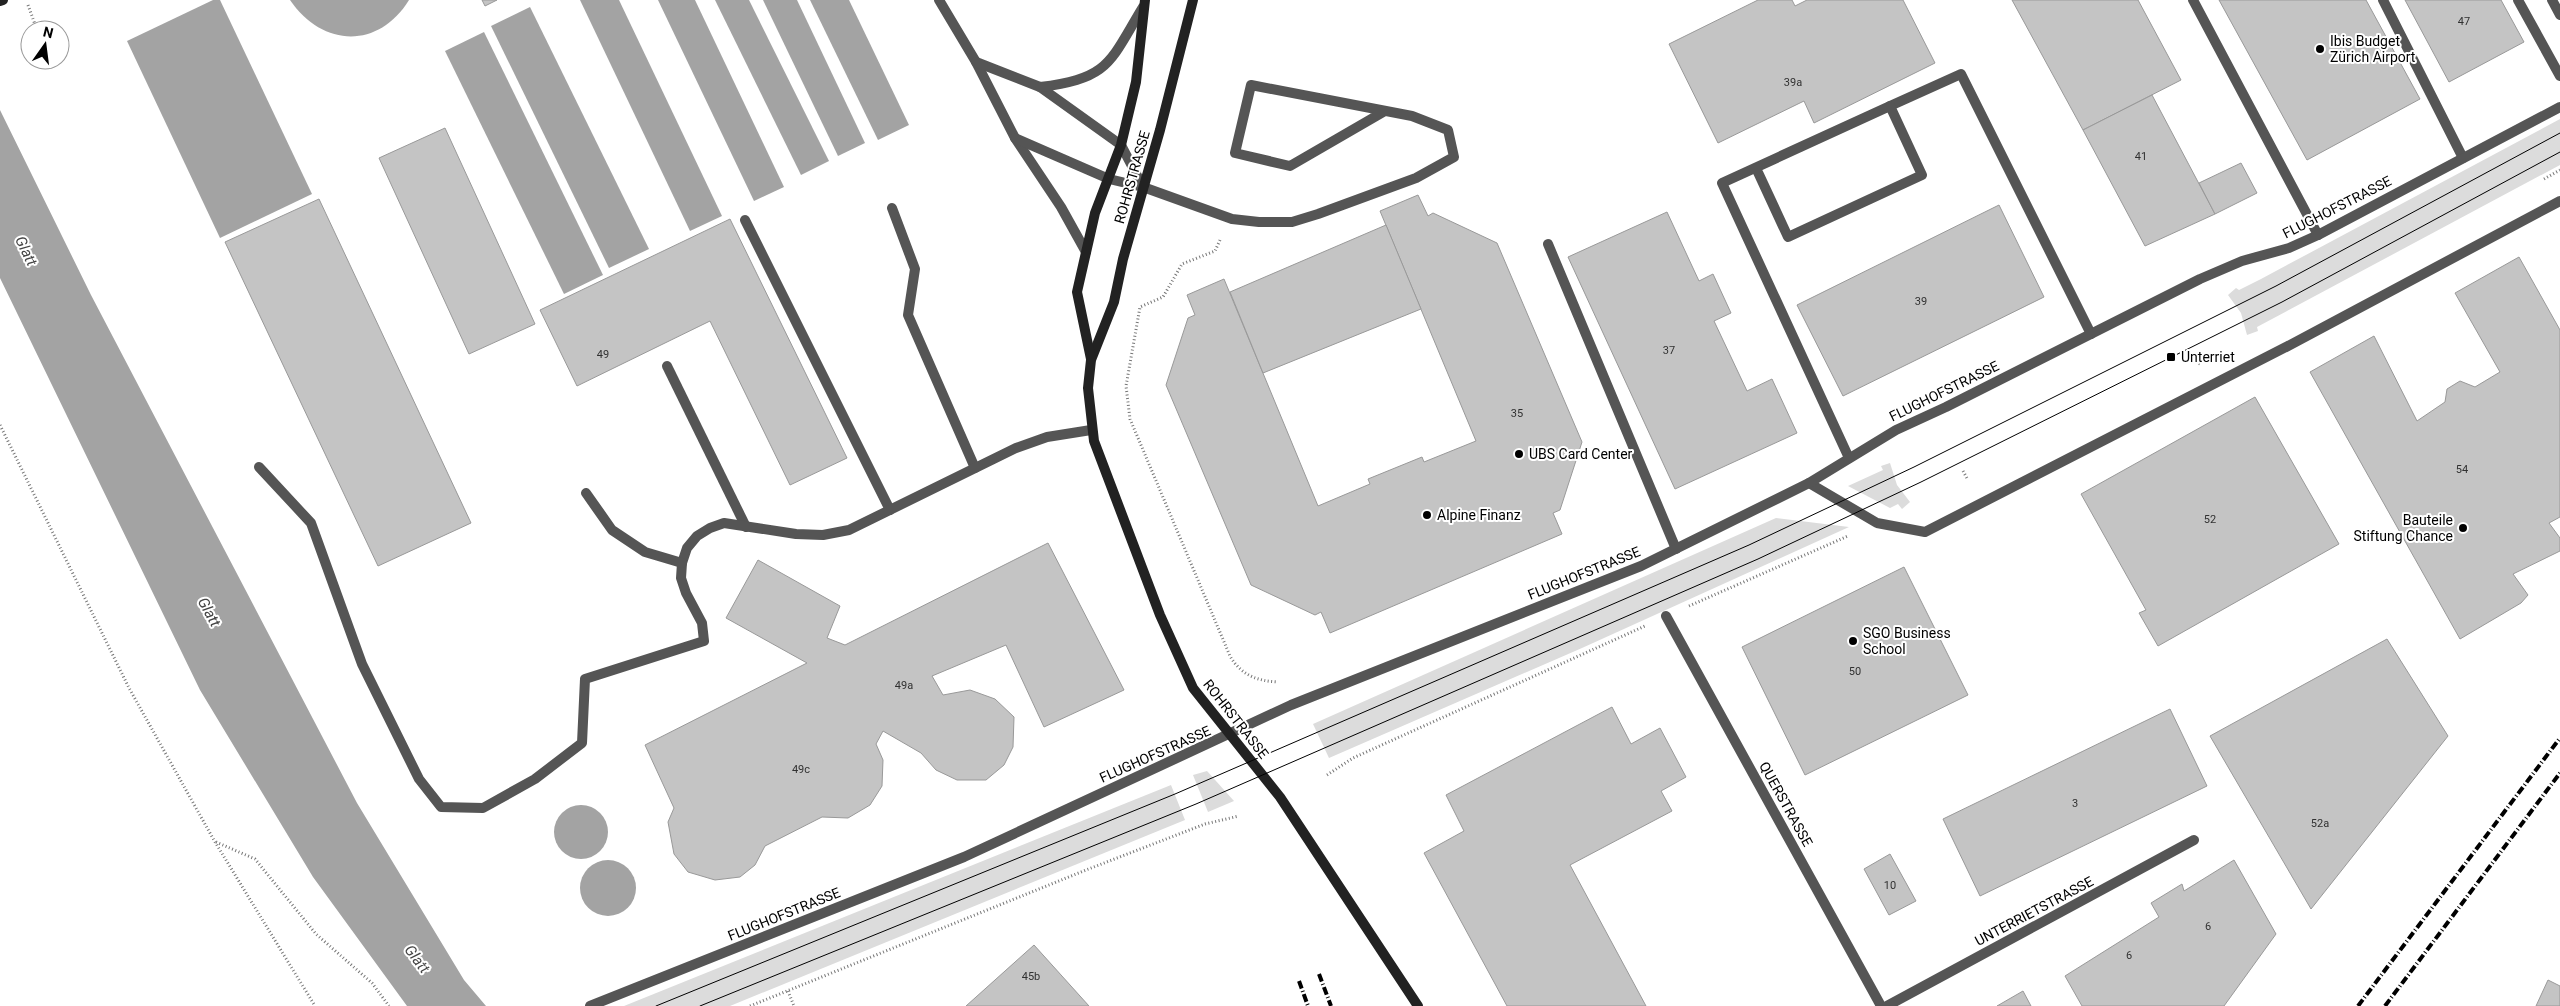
<svg xmlns="http://www.w3.org/2000/svg" width="2560" height="1006" font-family="Roboto,sans-serif">
	<style>
		.green { fill: #dcdcdc }
		.water { fill: #a3a3a3 }
		.building { fill: #c4c4c4; stroke: #999 }
		.lines { fill: none; stroke-linecap: round; stroke-linejoin: round }
		.path { stroke: #777; stroke-width: 3; stroke-dasharray: 1 2.5; stroke-linecap: butt }
		.lane { stroke: #555; stroke-width: 10 }
		.street { stroke: #555; stroke-width: 10 }
		.secondary { stroke: #222; stroke-width: 10 }
		.tram { stroke: #000; stroke-width: 1 }
		.rail { stroke: #000; stroke-width: 4; stroke-dasharray: 8 2.5 1 2.5; stroke-linecap: butt }
		.poi-dot { fill: #000; stroke: #fff; stroke-width: 2 }
		.labels { text-anchor: middle; stroke-width: 4; stroke-linejoin: round; paint-order: stroke }
		.number-label { font-size: 11px; fill: #313131 }
		.poi-label { font-size: 14px; fill: #000; stroke: #fff; text-anchor: start }
		.street-label { font-size: 14px; fill: #000; stroke: #fff }
		.water-label { font-size: 15px; font-style: italic; fill: #444; stroke: #fff }
	</style>
	<rect width="100%" height="100%" fill="#fff"/>
	<g class="green">
		<path d="M2560 119V165L2257 327 2258 331 2247 335 2241 313 2228 295 2236 288 2239 290 2261 279Z"/>
		<path d="M1890 463 1897 485 1910 502 1902 509 1898 504 1890 508 1848 486 1883 470 1881 466Z"/>
		<path d="M1776 518 1849 527 1582 648 1329 758 1313 724Z"/>
		<path d="M1207 771 1234 801 1208 812 1193 775Z"/>
		<path d="M1171 785 1185 820 730 1006H624Z"/>
	</g>
	<g class="water">
		<path d="M213 0H220L312 194 220 238 127 41Z"/>
		<path d="M290 0H409C378 50 322 47 290 0Z"/>
		<path d="M580 0H619L722 216 690 231Z"/>
		<path d="M658 0H695L784 187 754 201Z"/>
		<path d="M715 0H749L829 161 801 175Z"/>
		<path d="M763 0H797L865 143 838 156Z"/>
		<path d="M810 0H849L909 125 878 140Z"/>
		<path d="M530 7 649 249 609 268 491 26Z"/>
		<path d="M484 32 603 275 564 294 445 51Z"/>
		<path d="M0 110 91 295 357 803 464 980 486 1006H407L313 877 200 690 0 278Z"/>
		<circle cx="581" cy="832" r="27"/>
		<circle cx="608" cy="888" r="28"/>
	</g>
	<g class="building">
		<path d="M482 0H497L485 6Z"/>
		<path d="M1758 0H1792L1795 6 1807 0H1903L1935 63 1814 123 1804 101 1718 143 1669 44Z"/>
		<path d="M2012 0H2138L2181 80 2083 130Z"/>
		<path d="M2219 0H2366L2420 99 2307 160Z"/>
		<path d="M2405 0H2501L2524 42 2449 82Z"/>
		<path d="M2152 95 2215 214 2145 246 2083 130Z"/>
		<path d="M445 128 535 324 469 354 379 158Z"/>
		<path d="M2241 163 2257 193 2215 214 2199 183Z"/>
		<path d="M1418 195 1428 216 1433 213 1497 243 1582 442 1560 510 1553 513 1562 534 1330 633 1321 612 1315 615 1251 585 1166 385 1188 318 1195 315 1187 295 1224 279 1318 506 1370 484 1368 479 1422 457 1424 462 1476 441 1380 211Z"/>
		<path d="M319 199 471 523 378 566 225 242Z"/>
		<path d="M1999 205 2044 297 1843 396 1797 305Z"/>
		<path d="M1667 212 1699 281 1713 274 1731 313 1714 321 1747 391 1772 379 1797 433 1675 489 1568 257Z"/>
		<path d="M730 219 847 458 790 485 710 321 577 386 540 310Z"/>
		<path d="M1386 225 1421 309 1263 373 1230 292Z"/>
		<path d="M2519 257 2560 330V517L2549 523 2560 538V551L2513 574 2528 595 2521 603 2460 639 2310 372 2374 336 2417 421 2445 402 2447 389 2460 381 2475 387 2500 372 2455 293Z"/>
		<path d="M2255 397 2339 544 2158 646 2139 613 2146 610 2081 494Z"/>
		<path d="M1048 543 1124 690 1044 727 1006 645 932 676 943 695 970 690 995 699 1014 717 1013 747 1004 765 986 780H957L936 770 921 753 883 731 876 744 883 760 882 786 870 805 848 818 822 817 765 846 755 865 740 877 715 880 688 872 674 854 668 822 674 808 645 745 807 663 726 618 758 560 840 606 827 638 845 645Z"/>
		<path d="M1904 567 1968 695 1805 775 1742 647Z"/>
		<path d="M2387 639 2448 736 2311 909 2210 736Z"/>
		<path d="M1612 707 1631 744 1660 728 1686 777 1661 791 1672 811 1570 865 1646 1006H1507L1424 853 1464 831 1446 795Z"/>
		<path d="M2170 709 2207 786 1980 896 1943 819Z"/>
		<path d="M1890 854 1916 901 1889 915 1864 869Z"/>
		<path d="M2234 860 2276 934 2224 1006H2082L2065 976 2159 917 2151 903 2182 884 2184 891Z"/>
		<path d="M1034 945 1089 1006H966Z"/>
		<path d="M2548 980 2560 986V1006H2536Z"/>
		<path d="M2023 991 2031 1006H1997Z"/>
	</g>
	<g class="lines">
		<g class="path">
			<path d="M28 5 37 30"/>
			<path d="M2544 179 2560 170"/>
			<path d="M1220 240 1215 251 1182 264 1163 297 1140 307 1126 386 1130 419 1230 656C1241 675 1257 681 1278 682"/>
			<path d="M2190 358 2200 364"/>
			<path d="M0 425 129 688 215 842 315 1006"/>
			<path d="M1963 471 1968 480"/>
			<path d="M1689 606 1848 536"/>
			<path d="M1327 775 1353 758 1645 626"/>
			<path d="M216 842 255 859 316 934 372 983 389 1006"/>
			<path d="M788 991 794 1006"/>
			<path d="M750 1006 1086 870 1205 824 1239 816"/>
		</g>
		<g class="lane">
			<path d="M939 0 976 62 1015 138 1061 207 1086 252"/>
			<path d="M2193 0 2318 235"/>
			<path d="M2383 0 2463 158"/>
			<path d="M2518 0 2560 76"/>
			<path d="M2552 0 2560 15"/>
			<path d="M976 62 1040 87 1121 145 1143 187"/>
			<path d="M1040 87C1110 78 1109 63 1143 7"/>
			<path d="M1890 106 1961 74 2091 334"/>
			<path d="M1015 138 1109 179 1143 187 1232 219 1259 222H1292L1318 214 1416 178 1454 157 1448 130 1412 116 1251 85 1235 153 1290 166 1385 111"/>
			<path d="M1756 168 1788 237 1922 175 1890 106 1722 183 1849 458"/>
			<path d="M892 208 915 269 908 315 975 468"/>
			<path d="M745 220 890 510"/>
			<path d="M1548 244 1676 549"/>
			<path d="M667 366 746 527"/>
			<path d="M259 467 311 523 362 664 419 779 441 807 483 808 535 779 582 743 585 679 704 641 702 623 686 593 681 578 682 563 687 548 697 536 710 528 724 523 796 534 823 535 849 530 1016 448 1047 437 1091 430"/>
			<path d="M1809 483 1877 523 1925 532 2288 346 2560 201"/>
			<path d="M586 493 612 530 645 552 682 563"/>
		</g>
		<g class="street">
			<path d="M1666 616 1881 1006"/>
			<path d="M590 1006 964 857 1291 705 1641 566 1809 483 1896 430 1946 407 2200 279 2242 261 2289 248 2318 235 2560 107"/>
			<path d="M1887 1006 2194 840"/>
		</g>
		<g class="secondary">
			<path d="M1193 0 1160 130 1123 259 1114 302 1091 360 1088 388 1094 441 1160 615 1193 688 1280 797 1418 1006"/>
			<path d="M0 1 3 0"/>
			<path d="M1091 359 1077 292 1095 213 1121 145 1136 82 1145 0"/>
		</g>
		<g class="tram">
			<path d="M656 1006 1175 794 1749 545 1914 467 2276 286 2560 133"/>
			<path d="M700 1006 1196 804 1758 559 1921 482 2282 302 2560 152"/>
		</g>
		<g class="rail">
			<path d="M1319 974 1331 1006"/>
			<path d="M1299 981 1308 1006"/>
			<path d="M2358 1006 2560 738"/>
			<path d="M2385 1006 2560 773"/>
		</g>
	</g>
	<g class="poi-dot">
		<circle cx="2320" cy="49" r="5"/>
		<rect x="2166" y="352" width="10" height="10" rx="2.5"/>
		<circle cx="1519" cy="454" r="5"/>
		<circle cx="1427" cy="515" r="5"/>
		<circle cx="2463" cy="528" r="5"/>
		<circle cx="1853" cy="641" r="5"/>
	</g>
	<g class="labels">
		<g class="number-label">
			<text x="2464" y="25">47</text>
			<text x="1793" y="86">39a</text>
			<text x="2141" y="160">41</text>
			<text x="1921" y="305">39</text>
			<text x="1669" y="354">37</text>
			<text x="603" y="358">49</text>
			<text x="1517" y="417">35</text>
			<text x="2462" y="473">54</text>
			<text x="2210" y="523">52</text>
			<text x="1855" y="675">50</text>
			<text x="904" y="689">49a</text>
			<text x="801" y="773">49c</text>
			<text x="2075" y="807">3</text>
			<text x="2320" y="827">52a</text>
			<text x="1890" y="889">10</text>
			<text x="2208" y="930">6</text>
			<text x="2129" y="959">6</text>
			<text x="1031" y="980">45b</text>
		</g>
		<g class="poi-label">
			<text x="2330" y="46">Ibis Budget<tspan x="2330" dy="16">Zürich Airport</tspan></text>
			<text x="2181" y="362">Unterriet</text>
			<text x="1529" y="459">UBS Card Center</text>
			<text x="1437" y="520">Alpine Finanz</text>
			<text x="2453" y="525" text-anchor="end">Bauteile<tspan x="2453" dy="16">Stiftung Chance</tspan></text>
			<text x="1863" y="638">SGO Business<tspan x="1863" dy="16">School</tspan></text>
		</g>
		<g class="street-label">
			<text transform="translate(1132 177) rotate(-74)" y="5">ROHRSTRASSE</text>
			<text transform="translate(2337 207) rotate(-27)" y="5">FLUGHOFSTRASSE</text>
			<text transform="translate(1944 391) rotate(-26)" y="5">FLUGHOFSTRASSE</text>
			<text transform="translate(1584 573) rotate(-22)" y="5">FLUGHOFSTRASSE</text>
			<text transform="translate(1236 719) rotate(52)" y="5">ROHRSTRASSE</text>
			<text transform="translate(1155 754) rotate(-24)" y="5">FLUGHOFSTRASSE</text>
			<text transform="translate(1786 804) rotate(61)" y="5">QUERSTRASSE</text>
			<text transform="translate(2034 911) rotate(-28)" y="5">UNTERRIETSTRASSE</text>
			<text transform="translate(784 914) rotate(-22)" y="5">FLUGHOFSTRASSE</text>
		</g>
		<g class="water-label">
			<text transform="translate(26 251) rotate(64)" y="5">Glatt</text>
			<text transform="translate(209 612) rotate(61)" y="5">Glatt</text>
			<text transform="translate(417 959) rotate(53)" y="5">Glatt</text>
		</g>
	</g>
	<g transform="translate(45 45) rotate(14)"><circle r="24" fill="#ffffff" stroke="#999999"/>
	<path d="M0-4L9 19L0 12L-9 19Z" fill="#000000"/>
	<text y="-8" font-size="14" font-weight="bold" text-anchor="middle" fill="#000000">N</text>
	</g>
</svg>
